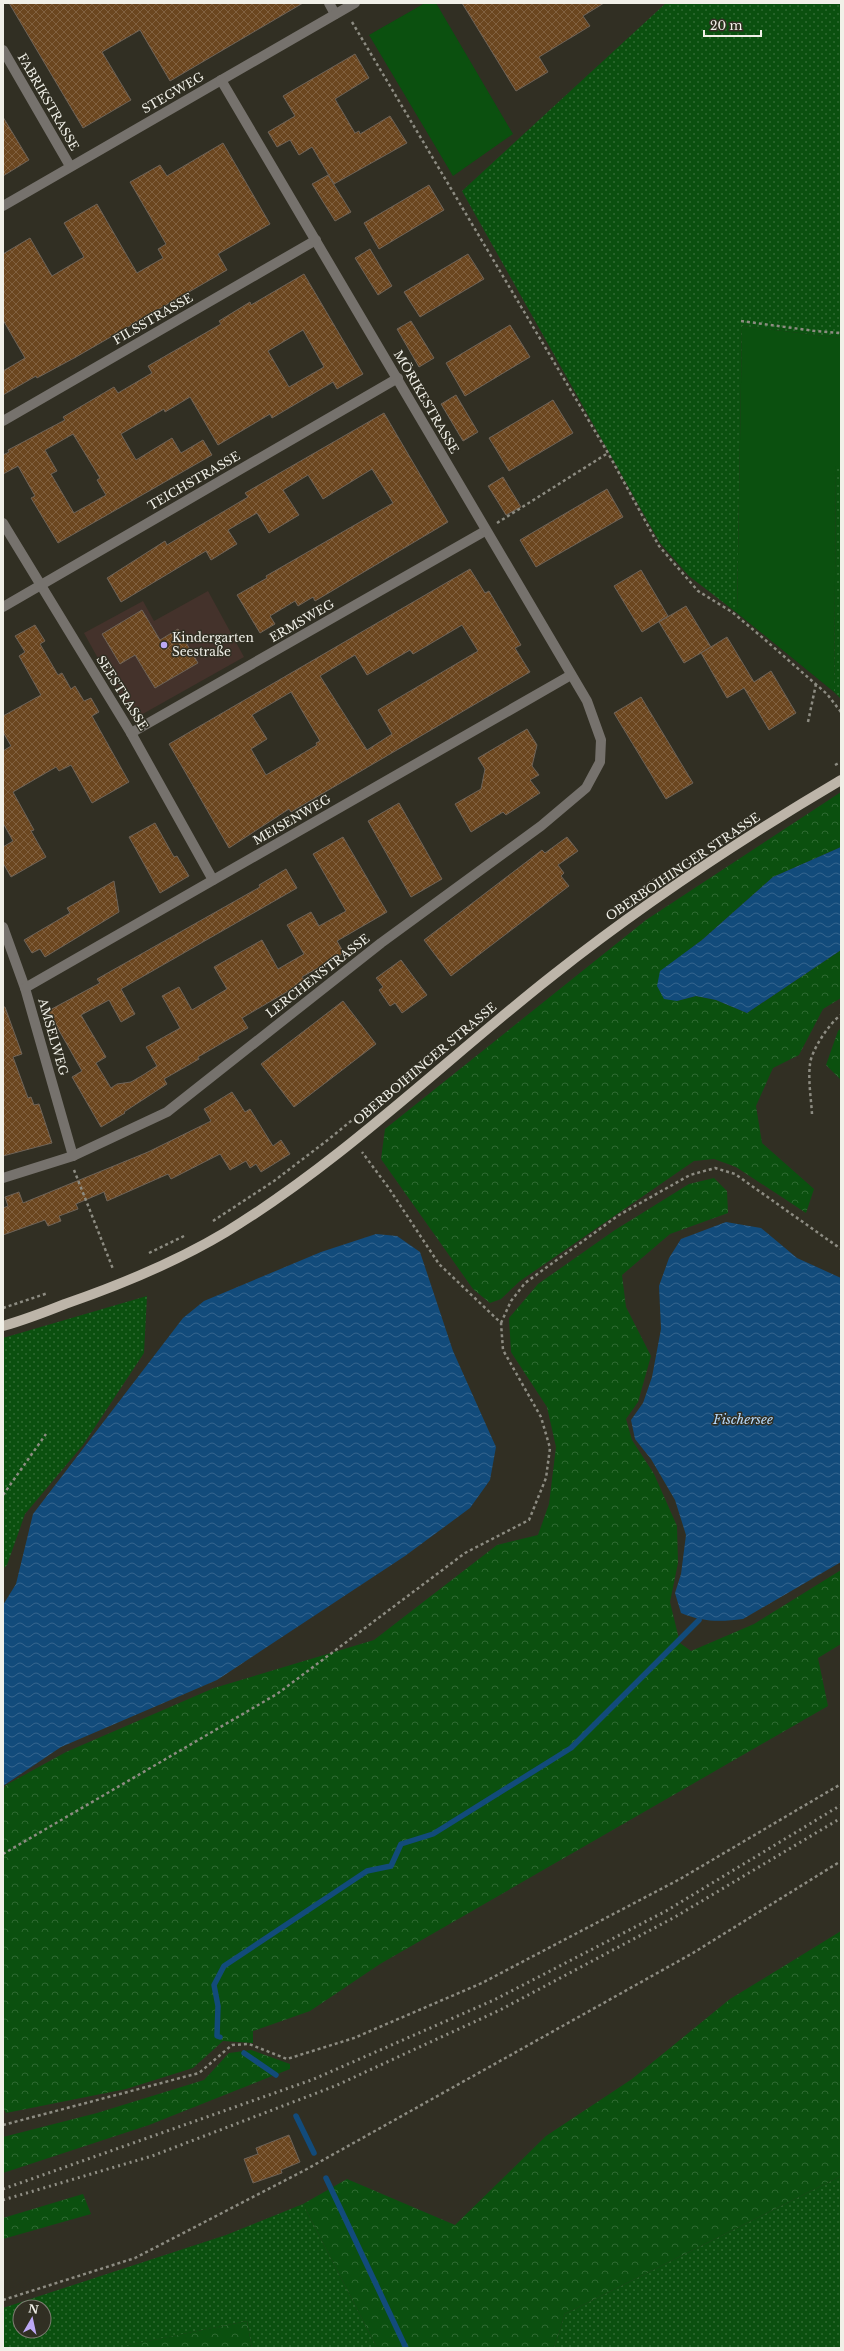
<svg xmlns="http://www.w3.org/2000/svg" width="844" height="2351" font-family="'Libre Baskerville',serif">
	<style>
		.education { fill: #44322b }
		.grass { fill: url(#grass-dots); fill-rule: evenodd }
		.forest { fill: url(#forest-crowns) }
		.green { fill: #0b500f }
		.water { fill: url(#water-waves) }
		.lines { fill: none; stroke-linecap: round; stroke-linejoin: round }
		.stream { stroke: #124b7b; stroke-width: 5.5 }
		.building { fill: url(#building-cross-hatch); stroke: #6e6358; fill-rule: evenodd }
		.path { stroke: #8d8c82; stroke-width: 2.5; stroke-dasharray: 3 3; stroke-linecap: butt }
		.minor { stroke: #76726d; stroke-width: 10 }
		.major { stroke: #bdb5a9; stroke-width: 10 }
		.rail { stroke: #919086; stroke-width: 3; stroke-dasharray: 2 4; stroke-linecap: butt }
		.poi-dot { fill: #bda9f5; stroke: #312f23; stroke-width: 1.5 }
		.labels { text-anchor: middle; stroke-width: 3; stroke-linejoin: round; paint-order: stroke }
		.street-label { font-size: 12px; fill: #f1f0e8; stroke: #312f23 }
		.poi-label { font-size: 12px; fill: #f1f0e8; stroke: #312f23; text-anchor: start }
		.water-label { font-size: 13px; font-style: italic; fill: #b8dbfe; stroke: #312f23 }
	</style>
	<defs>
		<pattern id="grass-dots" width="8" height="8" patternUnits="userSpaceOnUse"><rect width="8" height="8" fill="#0b500f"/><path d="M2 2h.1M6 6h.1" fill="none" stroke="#2f6a32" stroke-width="1.8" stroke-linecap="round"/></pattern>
		<pattern id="forest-crowns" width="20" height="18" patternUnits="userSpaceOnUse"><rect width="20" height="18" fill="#0b500f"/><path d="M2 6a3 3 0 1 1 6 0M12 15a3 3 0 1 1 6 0" fill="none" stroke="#2f6a32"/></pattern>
		<pattern id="water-waves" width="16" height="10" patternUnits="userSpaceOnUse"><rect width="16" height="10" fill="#124b7b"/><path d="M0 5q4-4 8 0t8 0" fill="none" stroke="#35658e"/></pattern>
		<pattern id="building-cross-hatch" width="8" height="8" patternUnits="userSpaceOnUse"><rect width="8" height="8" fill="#6b461f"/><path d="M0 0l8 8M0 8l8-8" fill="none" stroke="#816140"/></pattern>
	</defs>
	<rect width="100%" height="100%" fill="#312f23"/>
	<path class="education" d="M208 591 244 657 132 720 84 633 143 601 154 621Z"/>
	<g class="grass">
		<path d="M666 3H841V338L742 326 737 613 689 576 660 543 462 191Z"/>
		<path d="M836 466H841V699L834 692Z"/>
		<path d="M147 1296 144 1353 83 1445 25 1514 7 1565 3 1569V1338Z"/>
		<path d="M841 2176V2348H554L565 2314Z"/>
		<path d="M303 2204 377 2348H252L247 2321 124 2346V2348H3V2308L226 2235ZM20 2307H44V2331H20Z"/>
	</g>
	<g class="forest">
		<path d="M841 792V847L773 877 702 940 661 971 677 1001 696 996 716 1000 747 1013 841 950V998L823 1009 799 1055 773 1068 756 1106 762 1143 814 1189 806 1213 736 1167 714 1159 694 1161 520 1281 501 1299 490 1303 473 1289 381 1159 385 1129 646 920Z"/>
		<path d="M841 1028V1080L826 1065 838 1031Z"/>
		<path d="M714 1178 727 1191 728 1213 670 1234 622 1275 626 1307 651 1356 638 1402 626 1419 632 1440 654 1474 677 1526 678 1563 670 1602 680 1643 691 1651 754 1624 841 1570V1644L818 1658 828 1706 380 1964 310 2011 253 2031V2043L223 2041 193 2068 126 2089 6 2113 3 2108V1790L6 1785 66 1752 214 1688 374 1640 497 1545 538 1535 549 1504 556 1447 547 1407 511 1352 509 1318 538 1284 615 1230 689 1184Z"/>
		<path d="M841 1931V2176L565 2314 554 2348H377L303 2204 347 2179 455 2225 546 2136 632 2079 730 1999Z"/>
		<path d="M251 2050 290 2064V2069L149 2125 3 2173V2137L97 2113 204 2080 229 2053Z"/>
		<path d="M83 2194 91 2214 3 2239V2218Z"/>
		<path d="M247 2321 252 2348H124L123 2346Z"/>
	</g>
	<g class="green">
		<path d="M425 3H436L513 134 453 176 369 35Z"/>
		<path d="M742 326 841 338V466H836L834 692 737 613Z"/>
	</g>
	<g class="water">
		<path d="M841 847V950L747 1013 716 1000 696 996 677 1001 664 999 657 986 660 971 702 940 773 877Z"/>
		<path d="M726 1222 761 1228 797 1258 841 1278V1562L743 1619C720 1622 702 1622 681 1613L675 1593 681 1574 686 1535 675 1500 651 1459 635 1439 631 1420 643 1403 652 1377 661 1329 659 1286 669 1258 681 1239Z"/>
		<path d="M376 1234 397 1236 420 1252 453 1351 496 1447 490 1480 470 1508 405 1556 217 1680 61 1747 3 1786V1605L16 1584 33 1514 183 1318 204 1301 321 1252Z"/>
	</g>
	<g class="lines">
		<g class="stream">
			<path d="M220 2037 217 2036 218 2006 214 1985 224 1966 367 1871 391 1866 401 1844 433 1834 571 1748 699 1620"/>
			<path d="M244 2053 276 2075"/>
			<path d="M296 2116 314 2153"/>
			<path d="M326 2178 406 2348"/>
		</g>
	</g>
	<g class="building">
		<path d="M9 3H303L170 81 140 30 102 52 131 100 83 128Z"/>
		<path d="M462 3H604L583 16 590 26 539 57 548 72 516 91Z"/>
		<path d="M355 54 369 78 335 99 355 133 359 131 360 134 390 116 407 143 334 184 312 147 299 155 290 140 277 147 268 132 295 116 283 96Z"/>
		<path d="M3 117 29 160 3 176Z"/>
		<path d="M223 143 270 224 218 254 227 270 76 357 37 378 36 376 3 395V371L25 358 3 320V254L30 238 52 276 84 257 64 223 97 204 137 273 163 258 158 249 166 244 130 182 160 165 167 176Z"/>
		<path d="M328 175 351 212 335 221 312 184Z"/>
		<path d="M429 185 444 210 379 249 364 223Z"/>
		<path d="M370 249 392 286 378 295 355 258Z"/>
		<path d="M468 254 484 279 420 317 404 292Z"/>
		<path d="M304 274 363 374 337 389 333 382 272 418 270 414 218 445 190 397 165 412 164 409 121 434 136 460 172 438 181 453 203 440 212 455 58 543 31 498 35 496 18 466 3 474V455L9 452 8 450 65 420 63 417 114 387 118 393 152 373 148 366 221 324 219 321 250 302 251 305ZM303 330 324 367 289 387 268 351ZM73 434 100 478 97 480 106 495 74 513 51 474 57 471 45 450Z"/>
		<path d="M411 321 434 358 419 367 397 329Z"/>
		<path d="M510 325 530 357 465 396 446 363Z"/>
		<path d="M456 395 478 432 463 441 441 404Z"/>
		<path d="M553 400 573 433 509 471 489 438Z"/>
		<path d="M384 413 448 522 315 601 313 597 298 606 295 601 270 616 275 624 260 633 237 595 267 578 266 576 393 503 372 469 323 499 308 475 283 490 299 515 269 533 257 513 228 530 237 544 211 560 206 551 121 602 107 578 165 541 167 545 248 497 245 493Z"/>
		<path d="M503 477 521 507 506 515 488 486Z"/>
		<path d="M607 489 623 517 536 567 520 540Z"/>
		<path d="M470 569 485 593 489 591 521 645 515 648 530 672 291 812 289 809 229 848 169 744ZM462 625 478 651 378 710 392 734 367 750 320 676 355 655 367 675 410 650 413 654ZM291 692 320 741 316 743 317 745 266 775 251 749 267 739 252 715Z"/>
		<path d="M641 570 668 616 642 632 614 586Z"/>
		<path d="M686 606 711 647 684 663 659 622Z"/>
		<path d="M142 610 160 640 178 629 198 663 155 688 135 655 120 664 102 634Z"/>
		<path d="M35 625 45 641 40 644 58 675 62 673 71 689 75 686 84 701 91 698 99 712 92 716 129 782 92 803 71 765 59 771 56 767 13 792 34 830 31 831 46 857 11 877 3 863V847L13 841 3 823V751L11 746 3 732V716L41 695 19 656 25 652 15 636Z"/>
		<path d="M727 637 754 682 771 671 796 713 769 730 744 688 727 698 701 653Z"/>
		<path d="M641 697 693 783 666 799 614 713Z"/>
		<path d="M527 729 537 745 532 766 539 775 530 780 540 793 506 815 503 812 471 832 455 804 481 789 485 769 478 758Z"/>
		<path d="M399 803 442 879 411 897 368 821Z"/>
		<path d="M155 823 174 857 177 856 189 876 160 893 129 837Z"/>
		<path d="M343 837 387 912 337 941 344 953 302 977 304 980 290 990 242 1018 248 1028 198 1057 199 1059 164 1079 167 1084 124 1112 125 1113 101 1127 72 1077 82 1071 48 1011 100 983 97 979 260 887 259 885 286 869 297 888 121 989 135 1014 121 1022 109 1000 81 1015 106 1057 96 1063 111 1088 117 1084 131 1082 143 1075 157 1066 146 1047 180 1028 162 996 179 987 192 1010 227 989 214 967 262 940 278 969 304 954 287 925 311 912 319 926 346 911 313 854Z"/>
		<path d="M567 837 578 851 558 865 564 873 561 876 569 886 451 976 424 940 542 850 545 853Z"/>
		<path d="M114 881 119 912 45 957 40 949 32 953 24 940 70 913 67 908Z"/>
		<path d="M401 960 427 995 402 1013 395 1003 390 1006 379 990 383 987 376 978Z"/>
		<path d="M343 1001 376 1044 294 1107 261 1064Z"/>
		<path d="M3 1007H5L22 1054 13 1057 28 1098 31 1097 34 1105 39 1104 52 1143 3 1156Z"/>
		<path d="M232 1092 245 1112 250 1109 273 1146 281 1140 290 1154 261 1172 256 1164 250 1168 246 1161 230 1170 220 1154 171 1179 168 1174 107 1201 104 1192 76 1204 78 1209 59 1216 61 1221 48 1226 45 1220 3 1235V1208L8 1206 5 1197 19 1192 23 1203 148 1152 211 1121 204 1109Z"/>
		<path d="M289 2135 300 2162 281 2170 282 2173 253 2183 244 2159 258 2154 256 2148Z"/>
	</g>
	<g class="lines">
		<g class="path">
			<path d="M352 22 608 453 659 546 698 591 732 612 763 638 827 694 841 712"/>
			<path d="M741 321 815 331 841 333"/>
			<path d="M497 523 608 453"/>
			<path d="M808 722 816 684"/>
			<path d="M835 765 841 762"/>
			<path d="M624 902 655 879"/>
			<path d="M812 1114C811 1098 808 1080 810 1064 811 1051 830 1022 841 1015"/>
			<path d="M74 1170 113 1269"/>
			<path d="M213 1221 274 1181 329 1139 435 1052"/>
			<path d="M149 1253 184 1236"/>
			<path d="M3 1308 48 1293"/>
			<path d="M501 1323 511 1301 525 1283 619 1215 690 1175 715 1168 735 1174 841 1249"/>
			<path d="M3 1495 46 1434"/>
			<path d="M3 1854 277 1694 465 1553 529 1520 546 1478 550 1448 541 1417 503 1350 501 1323 439 1264 388 1187 362 1152"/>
			<path d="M3 2125 199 2073 232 2045 249 2044 287 2059 354 2038 482 1983 680 1879 841 1784"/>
			<path d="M3 2300 135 2258 307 2169 693 1953 841 1861"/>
		</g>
		<g class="minor">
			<path d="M329 3 335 14"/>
			<path d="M3 50 70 166"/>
			<path d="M3 206 355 3"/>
			<path d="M3 421 316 240"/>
			<path d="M3 523 131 733 213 880"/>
			<path d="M3 607 398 378"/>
			<path d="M131 733 485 531"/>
			<path d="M3 927 25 988 73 1156"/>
			<path d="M25 988 571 675"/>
			<path d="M3 1178 73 1156 167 1112 381 943 541 826 586 788 600 762 601 740 587 701 221 80"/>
		</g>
		<path class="major" d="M3 1326C24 1320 45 1312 65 1304 120 1285 176 1262 226 1232 344 1160 444 1061 552 976 643 904 741 839 841 780"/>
		<g class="rail">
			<path d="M3 2189 314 2079 494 2000 666 1911 841 1805"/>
			<path d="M3 2200 152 2156 335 2086 500 2010 675 1917 841 1818"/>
		</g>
	</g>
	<circle class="poi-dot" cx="164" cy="645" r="4"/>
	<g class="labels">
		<g class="street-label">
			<text transform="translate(173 93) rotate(-30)" y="4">STEGWEG</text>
			<text transform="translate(48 102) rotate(60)" y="4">FABRIKSTRASSE</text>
			<text transform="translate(153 319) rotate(-30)" y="4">FILSSTRASSE</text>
			<text transform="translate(426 402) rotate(60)" y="4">MÖRIKESTRASSE</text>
			<text transform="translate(194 481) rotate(-30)" y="4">TEICHSTRASSE</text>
			<text transform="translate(302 621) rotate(-30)" y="4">ERMSWEG</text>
			<text transform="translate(122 693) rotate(58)" y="4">SEESTRASSE</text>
			<text transform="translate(292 820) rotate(-30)" y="4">MEISENWEG</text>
			<text transform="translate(683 867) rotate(-34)" y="4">OBERBOIHINGER STRASSE</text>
			<text transform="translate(318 976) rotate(-38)" y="4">LERCHENSTRASSE</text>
			<text transform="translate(53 1037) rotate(74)" y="4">AMSELWEG</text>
			<text transform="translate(425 1064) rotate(-40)" y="4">OBERBOIHINGER STRASSE</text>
		</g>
		<g class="poi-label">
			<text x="172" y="642">Kindergarten<tspan x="172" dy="14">Seestraße</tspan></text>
		</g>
		<g class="water-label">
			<text x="743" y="1424">Fischersee</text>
		</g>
	</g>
	<rect width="844" height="2351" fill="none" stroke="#f1f0e8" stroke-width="8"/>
	<g transform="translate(32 2319) rotate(9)"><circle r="19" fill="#312f23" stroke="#7e7c72"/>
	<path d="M0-3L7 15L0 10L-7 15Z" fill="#bda9f5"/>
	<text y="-6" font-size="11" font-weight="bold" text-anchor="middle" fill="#f1f0e8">N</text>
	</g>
	<path d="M704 30v6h57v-6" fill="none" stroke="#f1f0e8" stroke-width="2"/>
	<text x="710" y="30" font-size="12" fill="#f1f0e8" stroke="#312f23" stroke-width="3" paint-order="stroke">20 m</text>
</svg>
